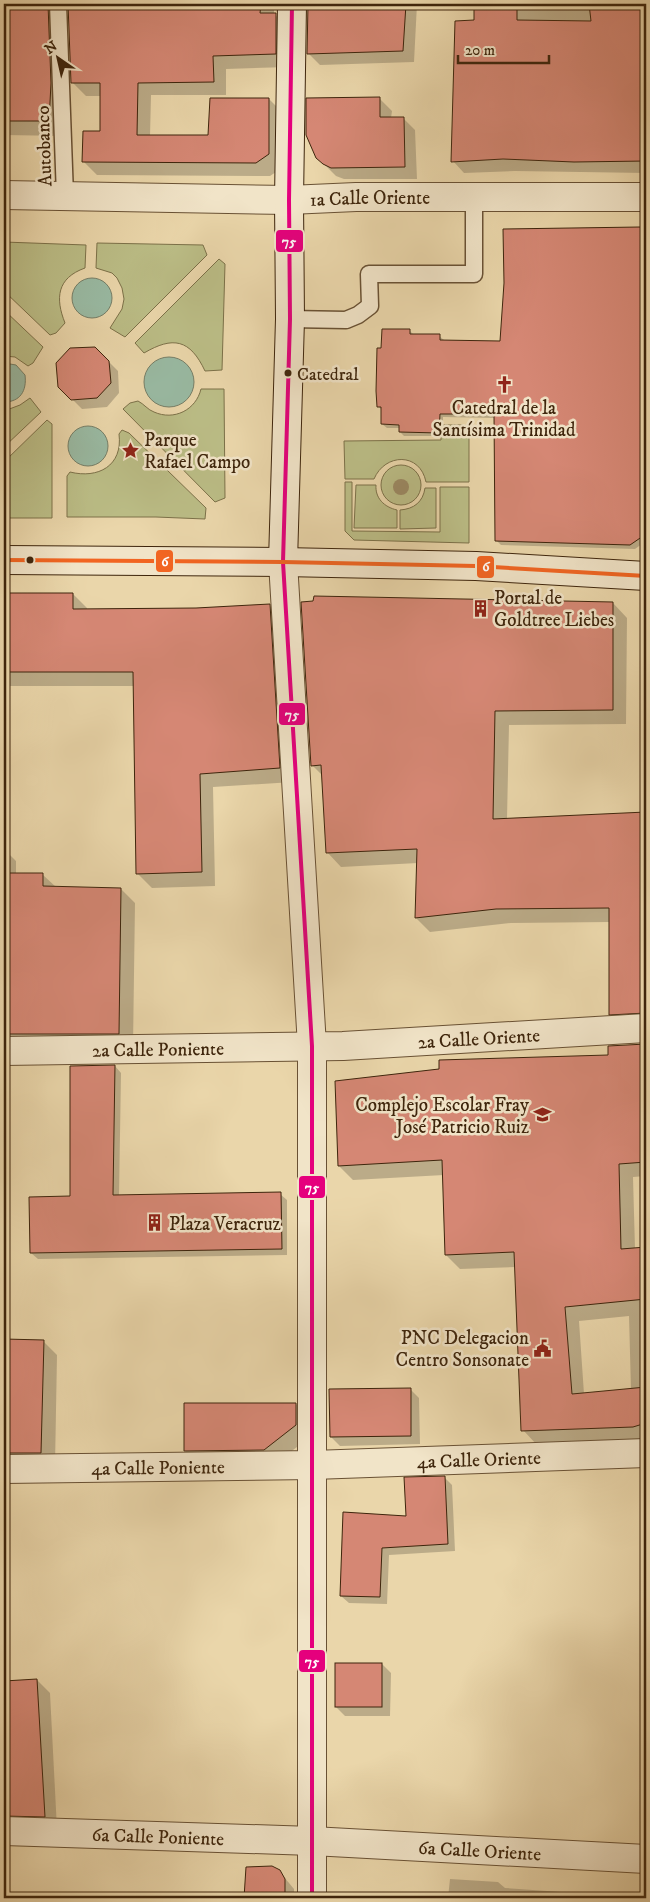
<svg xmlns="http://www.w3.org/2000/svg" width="650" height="1902" font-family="'IM FELL DW Pica',serif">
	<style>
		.green { fill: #bbbd86; stroke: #7c7149 }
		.water { fill: #99baa3; stroke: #757e67 }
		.shadow { fill: #0003; fill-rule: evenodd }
		.building { fill: #d58774; stroke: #3e250c }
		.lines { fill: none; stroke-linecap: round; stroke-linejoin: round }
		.lane-casing { stroke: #695134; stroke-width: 19 }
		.street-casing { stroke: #695134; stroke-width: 30 }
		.secondary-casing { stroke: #3e250c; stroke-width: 30 }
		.lane { stroke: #f1e4c8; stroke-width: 16 }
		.street { stroke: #f1e4c8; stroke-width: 28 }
		.secondary { stroke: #f1e4c8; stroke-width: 28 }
		.bus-1-casing { stroke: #f1e4c8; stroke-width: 8 }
		.bus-2-casing { stroke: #f1e4c8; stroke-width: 8 }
		.bus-1 { stroke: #e5007d; stroke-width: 4 }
		.bus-2 { stroke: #f26522; stroke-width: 4 }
		.tree { fill: #9c8a64 }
		.bus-dot { fill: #3e250c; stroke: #f1e4c8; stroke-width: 2 }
		.labels { text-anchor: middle; stroke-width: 5; stroke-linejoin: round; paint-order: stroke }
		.bus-label { font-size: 18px; fill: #3e250c; stroke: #f1e4c8; text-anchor: start }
		.street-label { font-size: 19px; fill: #3e250c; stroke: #f1e4c8 }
		.poi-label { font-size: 19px; fill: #3e250c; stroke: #f1e4c8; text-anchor: start }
		.line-badge { stroke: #f1e4c8; stroke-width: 2 }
		.badge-label { font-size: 14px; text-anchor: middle; font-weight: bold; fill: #fff }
	</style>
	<rect width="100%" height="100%" fill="#ead6aa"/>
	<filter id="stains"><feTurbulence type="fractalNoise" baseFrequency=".004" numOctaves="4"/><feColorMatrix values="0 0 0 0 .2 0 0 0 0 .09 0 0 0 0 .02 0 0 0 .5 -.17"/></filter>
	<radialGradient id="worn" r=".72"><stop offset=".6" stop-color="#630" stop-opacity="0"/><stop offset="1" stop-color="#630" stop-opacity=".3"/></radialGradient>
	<g class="green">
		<path d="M4 242 86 245 85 268C57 278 55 298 65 323L56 333 50 335 4 291Z"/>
		<path d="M97 243 203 245 207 255 125 337 110 328 122 309 124 299 122 288 117 278 112 273 96 268Z"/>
		<path d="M219 259 225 264 222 370 205 371C190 339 173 336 144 353L135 343Z"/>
		<path d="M4 310 43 347 33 363 28 366 15 357 4 356Z"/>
		<path d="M201 389H224L225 498 215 502 123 409 130 403 138 401C144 404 148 410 154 412 174 421 196 410 201 389Z"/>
		<path d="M30 398 41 412 4 447V411L20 405Z"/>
		<path d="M47 420 52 424V518H4V462Z"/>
		<path d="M441 425H463L464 430H469V482H426C420 452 385 453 374 479H345L344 441 441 440Z"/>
		<path d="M122 430 129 433 206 508 205 519 156 517H67V476L70 472C98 479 123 466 119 434Z"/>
		<circle cx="401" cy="485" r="20"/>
		<path d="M345 482H352V531L440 532V487H469V543L354 540 345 531Z"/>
		<path d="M356 485H376C375 498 384 507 397 510V528H354Z"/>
		<path d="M425 488H436V528L400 529V510C414 509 423 502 425 488Z"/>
	</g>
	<g class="water">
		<circle cx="92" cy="298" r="20"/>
		<circle cx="169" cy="382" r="25"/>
		<path d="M4 363 16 365 25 375C27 391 20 402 4 402Z"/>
		<circle cx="88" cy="446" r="20"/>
	</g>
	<g class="shadow">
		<path d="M4 4H53L64 136 4 135Z"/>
		<path d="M68 4H274V14L289 28V67L226 69V95H151L150 136H209L269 99 282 112V168L270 176 97 175 84 162 101 133V96H86L72 82Z"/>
		<path d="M308 4H417L414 62 320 65 308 53Z"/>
		<path d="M476 4H646V173L515 171 464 173 453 161 475 22Z"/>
		<path d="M380 99 392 111 391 118H403L415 130 417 179H344L336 176 317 157Z"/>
		<path d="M639 228 646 236V541L635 549 501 545 496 540 495 418 443 417V436H404L400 432V428H387L382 424V410L378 406 382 349 409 330 414 335 439 336 444 340 501 342Z"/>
		<path d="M95 348 118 371 119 393 107 407 82 409 59 386Z"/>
		<path d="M4 594H73L87 608V611L196 609 269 605 283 619 293 782 213 787 215 886 152 888 138 874 134 686H4Z"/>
		<path d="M613 603 627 618 626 724 509 725 507 819 646 813V1027L624 1028 610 1014V922L511 923 430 932 416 918 418 863 341 867 327 852 323 776 312 765Z"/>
		<path d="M4 849 16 861V875H43L56 887 121 889 135 903 133 1047 4 1044Z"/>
		<path d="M646 1045V1176L633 1177 635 1249 646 1248V1440L537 1445 523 1430 516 1267 460 1269 446 1255 444 1175 353 1180 339 1166 610 1056V1047ZM629 1316 631 1390 584 1394 579 1321Z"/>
		<path d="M115 1066 121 1073 119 1196 280 1194 287 1200V1255L38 1259 31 1253 72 1197Z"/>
		<path d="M4 1329 8 1333V1341H43L57 1355 55 1466 4 1470Z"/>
		<path d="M410 1389 419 1398 420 1444 340 1446 331 1437Z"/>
		<path d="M296 1404 309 1417V1438L277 1462 198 1463 185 1451Z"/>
		<path d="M444 1477 452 1485 455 1551 389 1555 387 1604 349 1603 341 1596 407 1517Z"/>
		<path d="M382 1664 391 1673 390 1716H345L336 1707Z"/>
		<path d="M37 1680 50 1693 57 1829 4 1826V1682Z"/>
		<path d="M247 1868 279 1871 294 1889V1898H246Z"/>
		<path d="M450 1879 498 1882 505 1888 646 1898H448Z"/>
	</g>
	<g class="building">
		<path d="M4 4H48L51 83 49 121H4Z"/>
		<path d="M68 4H261L260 13H276V54L213 56 214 82 138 83 137 135H208L210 98H269V154L256 163 82 162 83 131H100V83H71Z"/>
		<path d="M308 4H406L403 51 307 54Z"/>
		<path d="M474 4H504V9H517V20L591 21 589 4H646V161L574 162 503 159 451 162 455 21 474 20Z"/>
		<path d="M380 97V117H404L405 167 331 168 323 164 316 158 306 135V98Z"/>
		<path d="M640 227 646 234V534L630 545 495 541 494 414H440L439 433 399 432V425L381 424V407H377L376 391 377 348H381L382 329H410V334H440V340L500 341 504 283 503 229Z"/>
		<path d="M95 347 109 361 111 383 97 398 71 400 58 387 56 363 70 348Z"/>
		<path d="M4 593H73V609L196 608 270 604 280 768 200 774 202 872 136 874 133 672H4Z"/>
		<path d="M314 596 613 602V710L495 711 493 819 646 812V1013L609 1015V908L496 909 415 918 417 849 326 853 321 765 311 766 301 602 313 601Z"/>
		<path d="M4 873H43V886L121 888 119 1034H4Z"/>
		<path d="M646 1044V1162L619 1164 621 1249 646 1247V1299L565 1307 572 1394 646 1387V1423L633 1427 521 1431 514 1252 445 1255 442 1160 338 1166 335 1081 439 1069V1060L608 1055V1046Z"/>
		<path d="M115 1065 113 1195 281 1192 282 1249 30 1253 29 1197 70 1196V1066Z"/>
		<path d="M4 1339 44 1340 41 1453H4Z"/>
		<path d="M411 1388V1436L330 1437 329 1389Z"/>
		<path d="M184 1403H296V1425L264 1450 184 1451Z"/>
		<path d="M445 1476 448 1544 382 1548 380 1597 340 1596 343 1512 406 1516 404 1477Z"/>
		<rect x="335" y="1663" width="47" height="44"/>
		<path d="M37 1679 45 1817 4 1816V1681Z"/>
		<path d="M272 1866 280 1870 285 1879V1898H244L246 1867Z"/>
	</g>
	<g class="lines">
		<defs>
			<g id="lane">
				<path d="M58 4 65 196"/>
				<path d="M290 319 346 320 358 315 370 306 369 274H474V197"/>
			</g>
			<g id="street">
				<path id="s1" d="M4 195 289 200 356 197H646"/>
				<path d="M283 562 312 1046V1898"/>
				<path id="s2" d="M4 1051 343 1046 646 1028"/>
				<path id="s3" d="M4 1469 313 1465 646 1453"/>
				<path id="s4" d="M4 1831 312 1841 646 1859"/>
			</g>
			<g id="secondary">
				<path d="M4 560 283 562 476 566 646 576"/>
				<path d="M283 562 290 319 289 200 292 4"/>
			</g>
		</defs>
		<use href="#lane" class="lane-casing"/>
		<use href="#street" class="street-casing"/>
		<use href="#secondary" class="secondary-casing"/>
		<use href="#lane" class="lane"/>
		<use href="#street" class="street"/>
		<use href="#secondary" class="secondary"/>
		<defs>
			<path id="bus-1" d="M292 4 289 200 290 319 283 562 312 1046V1898"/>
			<path id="bus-2" d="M4 560 283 562 476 566 646 576"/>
		</defs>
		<use href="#bus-1" class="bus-1-casing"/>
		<use href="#bus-2" class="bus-2-casing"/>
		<use href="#bus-1" class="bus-1"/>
		<use href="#bus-2" class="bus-2"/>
	</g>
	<circle class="tree" cx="401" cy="487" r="8"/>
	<defs>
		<symbol id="church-bare" viewBox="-9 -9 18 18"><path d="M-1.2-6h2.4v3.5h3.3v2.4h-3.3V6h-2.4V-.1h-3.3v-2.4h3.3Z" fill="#8f2418" stroke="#f1e4c8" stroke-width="2.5" paint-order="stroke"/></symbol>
		<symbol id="sight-bare" viewBox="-9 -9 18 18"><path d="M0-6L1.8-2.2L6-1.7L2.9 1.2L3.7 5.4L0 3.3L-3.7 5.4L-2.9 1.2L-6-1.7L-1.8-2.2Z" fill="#8f2418" stroke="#f1e4c8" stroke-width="2.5" paint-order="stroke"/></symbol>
		<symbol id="building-bare" viewBox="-9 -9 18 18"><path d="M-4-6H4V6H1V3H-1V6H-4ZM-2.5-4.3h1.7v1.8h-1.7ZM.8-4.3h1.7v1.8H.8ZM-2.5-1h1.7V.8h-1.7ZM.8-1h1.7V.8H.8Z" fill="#8f2418" stroke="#f1e4c8" stroke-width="2.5" paint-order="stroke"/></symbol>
		<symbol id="school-bare" viewBox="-9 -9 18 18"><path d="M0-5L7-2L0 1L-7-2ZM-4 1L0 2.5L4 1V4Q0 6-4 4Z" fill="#8f2418" stroke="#f1e4c8" stroke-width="2.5" paint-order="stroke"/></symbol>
		<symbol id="civic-bare" viewBox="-9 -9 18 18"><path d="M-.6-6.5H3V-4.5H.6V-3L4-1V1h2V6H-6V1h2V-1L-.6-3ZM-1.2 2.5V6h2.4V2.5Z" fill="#8f2418" stroke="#f1e4c8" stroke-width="2.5" paint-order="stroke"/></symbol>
	</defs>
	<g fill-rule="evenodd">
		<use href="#church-bare" x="492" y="372" width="25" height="25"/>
		<use href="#sight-bare" x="118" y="438" width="25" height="25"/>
		<use href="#building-bare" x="468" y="596" width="25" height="25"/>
		<use href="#school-bare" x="530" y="1102" width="25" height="25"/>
		<use href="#building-bare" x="142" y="1210" width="25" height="25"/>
		<use href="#civic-bare" x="530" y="1336" width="25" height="25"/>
	</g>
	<g class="bus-dot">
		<circle cx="288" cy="373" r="4.5"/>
		<circle cx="30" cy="560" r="4.5"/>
	</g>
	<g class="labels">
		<g class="bus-label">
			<text x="297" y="380">Catedral</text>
		</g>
		<g class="street-label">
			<text transform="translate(43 146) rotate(-92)" y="7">Autobanco</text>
			<text dy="7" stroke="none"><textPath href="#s1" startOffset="366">1a Calle Oriente</textPath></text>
			<text dy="7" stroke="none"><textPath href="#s2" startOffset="475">2a Calle Oriente</textPath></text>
			<text dy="7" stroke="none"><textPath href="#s2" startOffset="154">2a Calle Poniente</textPath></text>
			<text dy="7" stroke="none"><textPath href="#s3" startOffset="475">4a Calle Oriente</textPath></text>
			<text dy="7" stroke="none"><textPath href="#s3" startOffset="154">4a Calle Poniente</textPath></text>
			<text dy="7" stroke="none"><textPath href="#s4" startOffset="154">6a Calle Poniente</textPath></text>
			<text dy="7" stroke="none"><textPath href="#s4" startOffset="476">6a Calle Oriente</textPath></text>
		</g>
		<g class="poi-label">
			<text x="504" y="414" text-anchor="middle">Catedral de la<tspan x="504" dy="22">Santísima Trinidad</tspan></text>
			<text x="144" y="446">Parque<tspan x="144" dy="22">Rafael Campo</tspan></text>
			<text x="494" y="604">Portal de<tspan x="494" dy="22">Goldtree Liebes</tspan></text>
			<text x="529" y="1111" text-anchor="end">Complejo Escolar Fray<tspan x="529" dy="22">José Patricio Ruiz</tspan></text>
			<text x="169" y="1230">Plaza Veracruz</text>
			<text x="529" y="1344" text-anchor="end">PNC Delegacion<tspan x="529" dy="22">Centro Sonsonate</tspan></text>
		</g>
	</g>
	<g class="line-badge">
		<rect x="275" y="229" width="29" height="24" rx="5" fill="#e5007d"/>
		<rect x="155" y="549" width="19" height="24" rx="5" fill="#f26522"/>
		<rect x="476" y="555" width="19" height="24" rx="5" fill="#f26522"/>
		<rect x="278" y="702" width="28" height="24" rx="5" fill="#e5007d"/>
		<rect x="298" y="1175" width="28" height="24" rx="5" fill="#e5007d"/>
		<rect x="298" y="1649" width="28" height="24" rx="5" fill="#e5007d"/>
	</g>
	<g class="badge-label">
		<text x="289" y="246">75</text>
		<text x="165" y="566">6</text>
		<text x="486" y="571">6</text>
		<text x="292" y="719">75</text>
		<text x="312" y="1192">75</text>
		<text x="312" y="1666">75</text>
	</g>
	<rect width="650" height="1902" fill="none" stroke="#ead6aa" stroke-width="20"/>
	<rect x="5" y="5" width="640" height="1892" fill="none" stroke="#3e250c" stroke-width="2.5"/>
	<rect x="10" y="10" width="630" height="1882" fill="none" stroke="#3e250c"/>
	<g transform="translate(58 58) rotate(326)" stroke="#f1e4c8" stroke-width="4" paint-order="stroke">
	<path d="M0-4L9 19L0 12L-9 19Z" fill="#3e250c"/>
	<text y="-8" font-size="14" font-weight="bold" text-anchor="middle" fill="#3e250c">N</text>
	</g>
	<path d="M458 55v8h91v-8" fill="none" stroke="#3e250c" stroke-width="2.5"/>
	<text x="465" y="55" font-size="15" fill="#3e250c" stroke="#f1e4c8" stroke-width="4" paint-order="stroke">20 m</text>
	<rect width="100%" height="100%" filter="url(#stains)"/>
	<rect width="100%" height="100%" fill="url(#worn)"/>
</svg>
